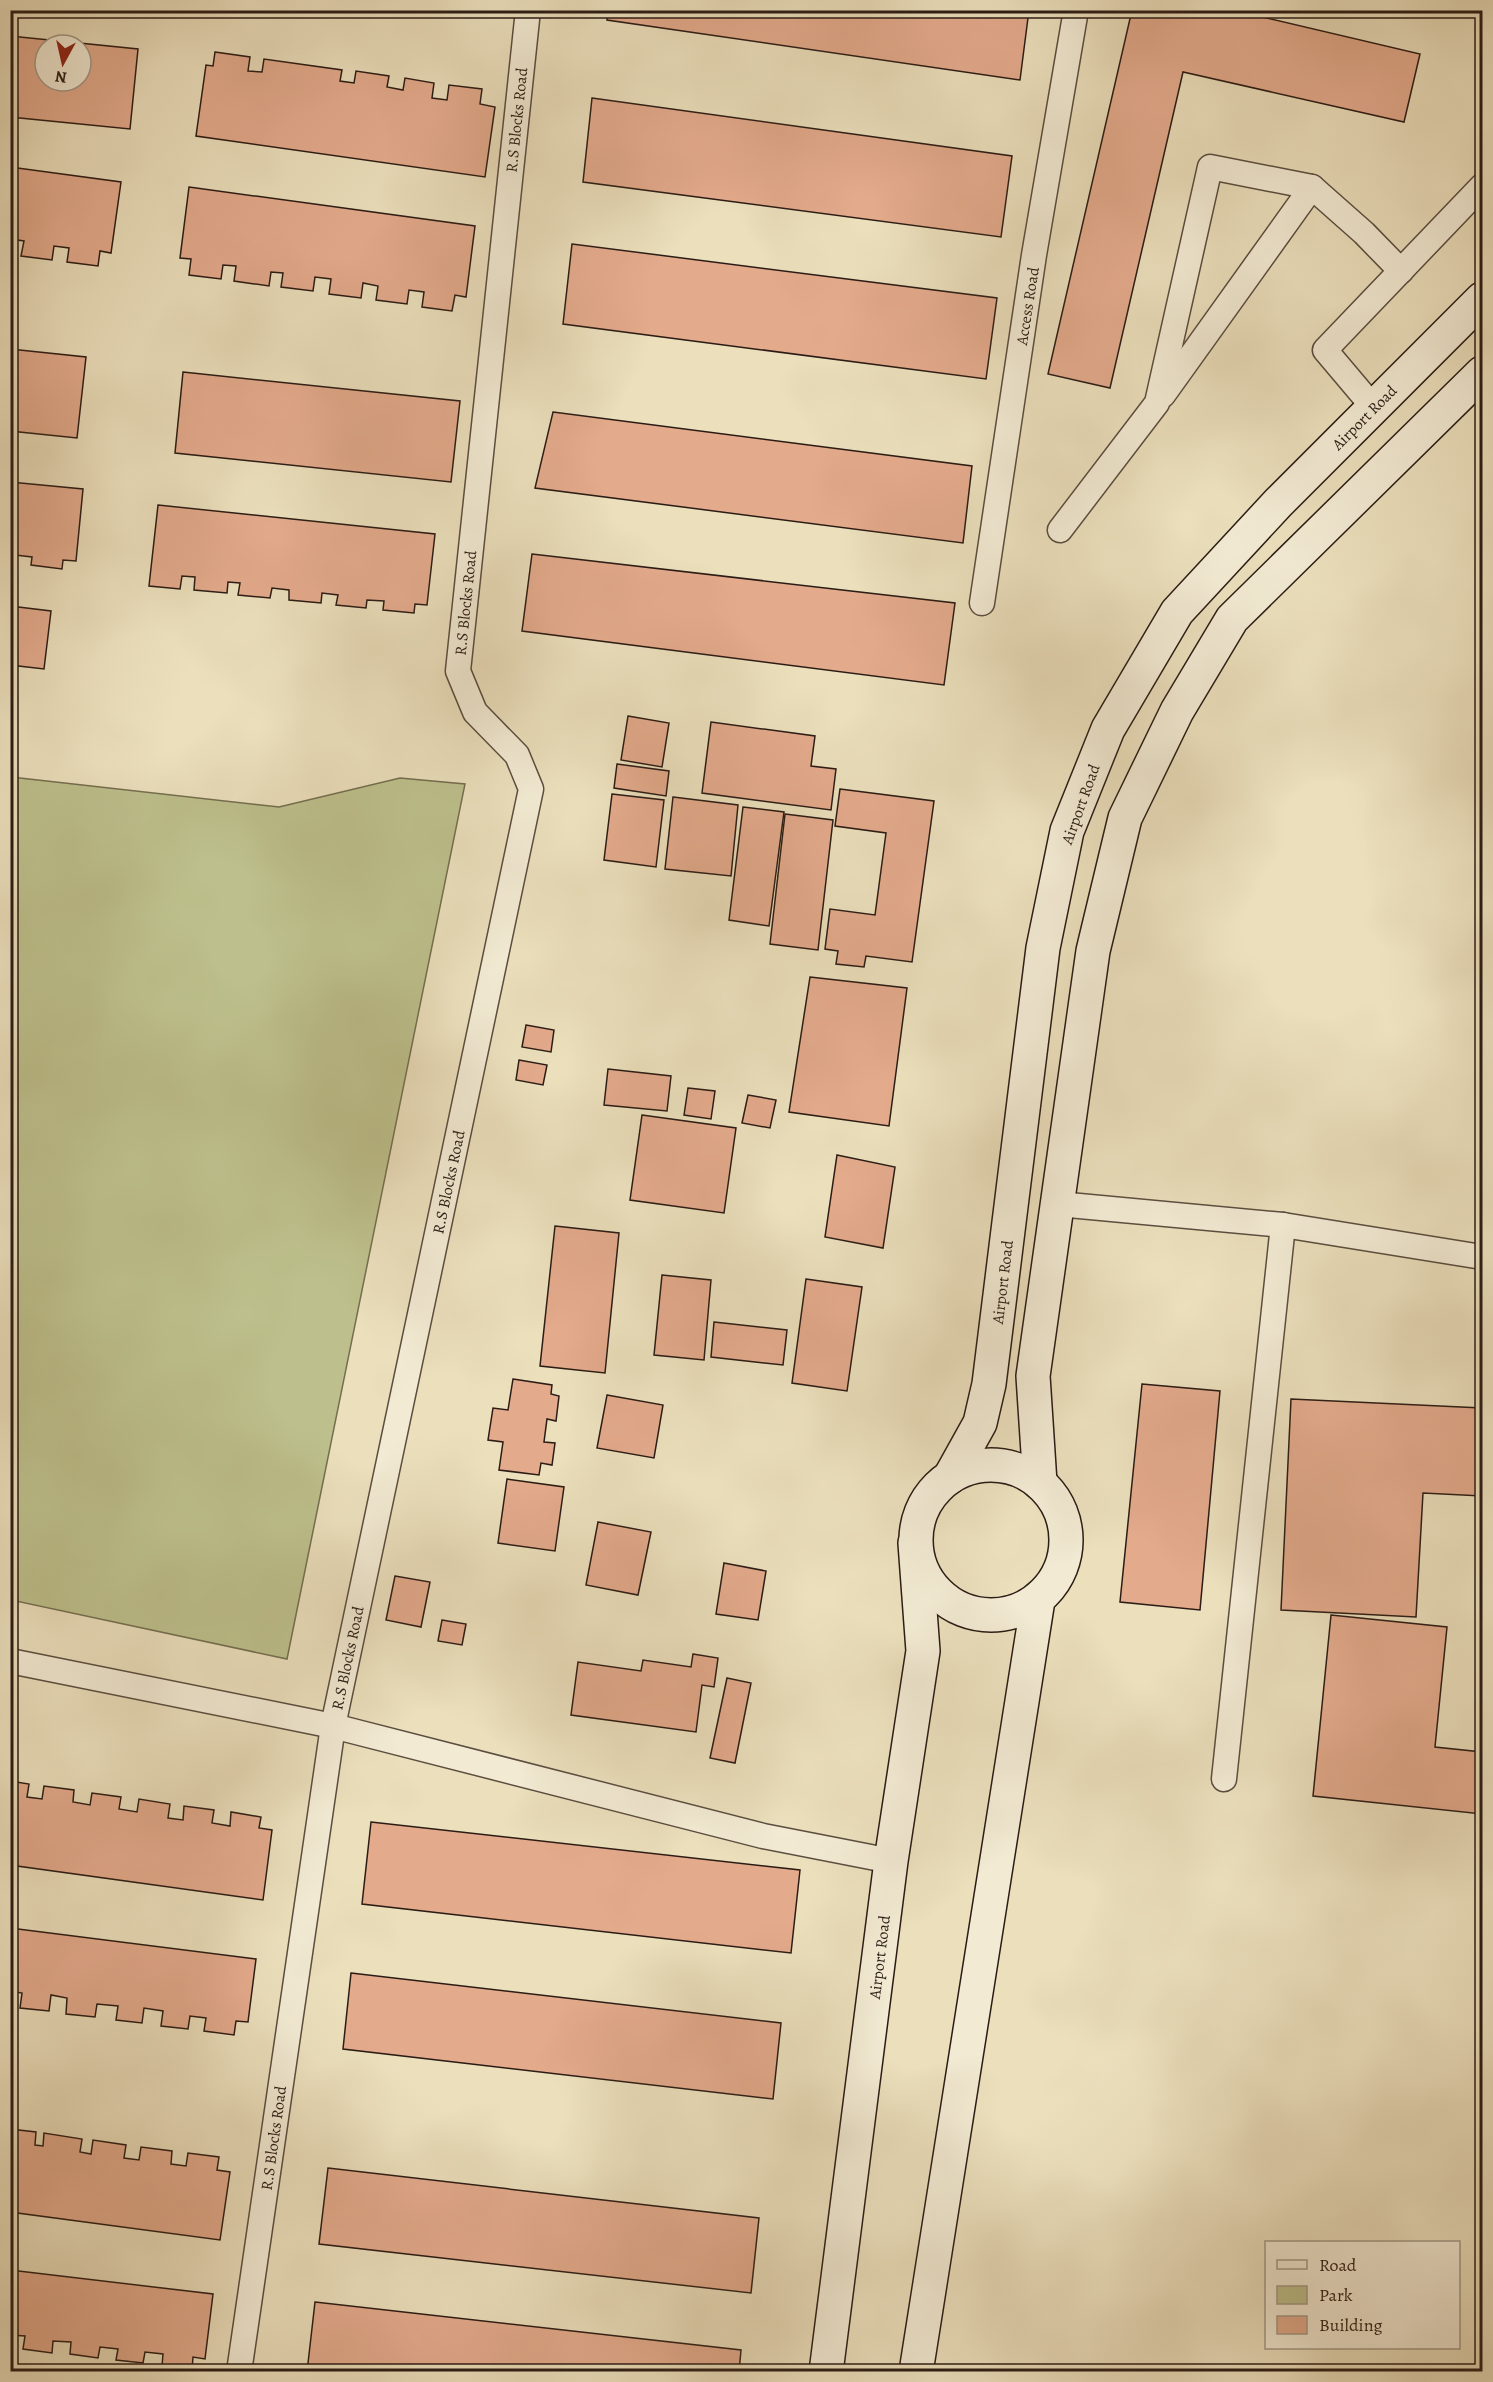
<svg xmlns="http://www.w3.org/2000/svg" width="1493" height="2382" font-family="Alegreya,serif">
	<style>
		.green { fill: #bdc08c; stroke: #746e50; stroke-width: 1.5 }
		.building { fill: #e3aa8c; stroke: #2b1c15; stroke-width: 1.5; fill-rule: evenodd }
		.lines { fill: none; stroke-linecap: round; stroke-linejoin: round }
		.lane-casing { stroke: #5b4d3f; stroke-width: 27 }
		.secondary-casing { stroke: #2b1c15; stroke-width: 36 }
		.lane { stroke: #f2ead3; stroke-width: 24 }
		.secondary { stroke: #f2ead3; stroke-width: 33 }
		.labels { text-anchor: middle; stroke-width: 5; stroke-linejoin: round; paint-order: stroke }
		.street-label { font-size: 16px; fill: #2b1c15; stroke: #f2ead3 }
	</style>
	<rect width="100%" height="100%" fill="#ebdfbc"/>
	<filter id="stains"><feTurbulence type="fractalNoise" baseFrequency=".00333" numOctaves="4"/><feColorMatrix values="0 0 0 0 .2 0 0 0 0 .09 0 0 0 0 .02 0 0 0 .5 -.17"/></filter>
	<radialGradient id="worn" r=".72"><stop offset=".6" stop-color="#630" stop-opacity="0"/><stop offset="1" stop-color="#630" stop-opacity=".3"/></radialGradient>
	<path class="green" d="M11 777 279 807 400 778 465 784 287 1659 11 1600Z"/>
	<g class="building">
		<path d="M608 10H1029L1020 80 607 20Z"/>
		<path d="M1132 10H1233L1420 54 1404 122 1183 72 1110 388 1048 374Z"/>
		<path d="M10 36 138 49 130 129 10 117ZM45 45H81V81H45Z"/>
		<path d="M215 52 250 57 248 71 262 72 264 59 342 70 340 81 354 83 356 71 389 76 387 87 403 90 405 78 434 83 432 98 447 100 449 85 482 89 480 104 495 107 485 177 196 136 206 65 213 66Z"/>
		<path d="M592 98 1012 156 1001 237 583 182Z"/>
		<path d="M10 167 121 182 111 253 100 251 98 266 67 262 69 248 54 246 52 260 21 256 24 241 10 239Z"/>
		<path d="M189 187 475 226 466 297 455 295 452 311 422 307 424 292 409 290 407 304 376 300 378 286 363 283 361 298 329 294 331 279 315 277 313 291 281 287 283 273 271 272 269 286 234 281 236 266 223 265 221 279 189 275 191 259 180 258Z"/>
		<path d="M572 244 997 298 986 379 563 324Z"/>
		<path d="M10 349 86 357 77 438 10 431Z"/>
		<path d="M183 372 460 401 451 482 175 453Z"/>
		<path d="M553 412 972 466 963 543 535 488Z"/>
		<path d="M10 482 83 489 76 561 63 560 62 569 31 565 32 557 15 555 14 563H10Z"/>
		<path d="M158 505 435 534 427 605 415 604 414 613 383 610 384 601 367 600 366 608 336 605 338 595 322 593 321 603 289 600V590L272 588 270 598 238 595 240 583 228 582 227 593 194 590 195 577 182 576 180 589 149 586Z"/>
		<path d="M532 554 955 603 944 685 522 631Z"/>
		<path d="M10 606 51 611 44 669 10 665Z"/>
		<path d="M628 716 669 723 662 767 621 760Z"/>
		<path d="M711 722 815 736 811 766 836 769 831 810 702 793Z"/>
		<path d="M617 764 669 771 666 796 614 788Z"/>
		<path d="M840 789 934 801 912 962 866 956 864 967 836 964 838 951 825 949 830 909 875 915 886 833 835 826Z"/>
		<path d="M612 794 664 800 656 867 604 860Z"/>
		<path d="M673 797 738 805 731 876 665 869Z"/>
		<path d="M743 807 784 812 769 926 729 920Z"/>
		<path d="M785 814 833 820 818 950 770 944Z"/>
		<path d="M810 977 907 988 889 1126 789 1112Z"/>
		<path d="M526 1025 554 1030 551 1052 522 1047Z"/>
		<path d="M519 1060 547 1065 543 1085 516 1080Z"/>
		<path d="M608 1069 671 1076 667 1111 604 1105Z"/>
		<path d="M688 1088 715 1091 711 1119 684 1115Z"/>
		<path d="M748 1095 776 1100 770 1128 742 1123Z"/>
		<path d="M642 1115 736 1128 724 1213 630 1200Z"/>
		<path d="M837 1155 895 1167 883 1248 825 1237Z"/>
		<path d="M555 1226 619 1233 605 1373 540 1366Z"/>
		<path d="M662 1275 711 1280 704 1360 654 1355Z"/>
		<path d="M806 1279 862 1287 847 1391 792 1383Z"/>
		<path d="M714 1322 787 1330 783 1365 711 1357Z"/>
		<path d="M513 1379 552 1385 551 1394 559 1396 556 1421 547 1419 544 1442 555 1443 552 1465 541 1463 539 1475 499 1470 503 1442 488 1440 493 1408 508 1410Z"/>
		<path d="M1142 1384 1220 1391 1200 1610 1120 1602Z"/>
		<path d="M607 1395 663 1405 654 1458 597 1448Z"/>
		<path d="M1291 1399 1482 1408V1496L1423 1493 1416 1617 1281 1610Z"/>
		<path d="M507 1479 564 1487 555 1551 498 1543Z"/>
		<path d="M598 1522 651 1532 638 1595 586 1585Z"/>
		<path d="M724 1563 766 1571 758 1620 716 1614Z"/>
		<path d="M395 1576 430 1582 421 1627 386 1620Z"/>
		<path d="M1331 1615 1447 1627 1435 1747 1482 1752V1814L1313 1796Z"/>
		<path d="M442 1620 466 1624 462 1645 438 1641Z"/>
		<path d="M693 1654 718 1658 714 1687 702 1685 696 1732 571 1715 578 1662 641 1671 643 1660 691 1667Z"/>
		<path d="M727 1678 751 1683 735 1763 710 1758Z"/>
		<path d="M10 1781 29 1784 27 1797 42 1799 44 1786 74 1790 73 1802 90 1805 92 1793 121 1797 119 1809 137 1812 139 1799 170 1804 168 1818 183 1820 184 1806 214 1810 212 1823 230 1826 231 1812 261 1817 259 1828 272 1830 263 1900 10 1865Z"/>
		<path d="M371 1822 800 1870 791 1953 362 1904Z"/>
		<path d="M10 1928 256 1959 248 2022 236 2021 234 2035 204 2031 206 2018 190 2016 188 2029 161 2026 163 2011 144 2008 142 2023 116 2020 118 2006 97 2004 95 2017 66 2014 67 1998 51 1995 49 2011 20 2008 22 1993 10 1991Z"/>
		<path d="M351 1973 781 2023 773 2099 343 2049Z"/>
		<path d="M10 2129 36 2132 35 2145 43 2146 44 2133 82 2139 80 2152 91 2154 93 2140 126 2145 124 2158 139 2160 141 2147 172 2151 171 2164 186 2166 188 2153 219 2157 217 2170 230 2172 220 2240 10 2212Z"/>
		<path d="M328 2168 759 2218 751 2293 319 2244Z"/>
		<path d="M10 2270 213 2294 205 2359 193 2357 192 2370 162 2366 163 2354 145 2352 143 2363 116 2360 118 2349 100 2347 98 2358 70 2354 71 2342 53 2341 52 2353 23 2349 25 2336 10 2335Z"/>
		<path d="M315 2302 741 2350 739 2372H307Z"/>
	</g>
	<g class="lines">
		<defs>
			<g id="lane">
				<path d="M1163 395 1312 187"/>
				<path d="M1374 408 1325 350 1482 186"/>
				<path d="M1060 530 1157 403 1210 167 1312 187 1364 233 1401 271"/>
				<path d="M982 603 1034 255 1076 10"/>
				<path d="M1058 1204 1283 1225 1482 1257"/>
				<path d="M10 1661 333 1726 763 1836 891 1861"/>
				<path d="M1224 1779 1283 1225"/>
				<path d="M239 2372 333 1726 531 789 517 755 475 712 458 671 528 10"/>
			</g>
			<g id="secondary">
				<circle cx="991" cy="1540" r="75"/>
				<path d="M950 1477 980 1423 989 1384 1043 948 1067 831 1108 729 1177 612 1278 503 1482 299"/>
				<path d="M1040 1483 1033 1376 1093 951 1125 818 1177 711 1232 619 1482 373"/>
				<path d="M826 2372 891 1861 923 1651 915 1543"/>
				<path d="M916 2372 1038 1600"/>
			</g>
		</defs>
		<use href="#lane" class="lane-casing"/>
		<use href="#secondary" class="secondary-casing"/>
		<use href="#lane" class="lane"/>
		<use href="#secondary" class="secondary"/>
	</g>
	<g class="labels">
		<g class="street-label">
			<text transform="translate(516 120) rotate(-84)" y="6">R.S Blocks Road</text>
			<text transform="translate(1027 306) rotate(-81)" y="6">Access Road</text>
			<text transform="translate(1364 417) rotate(-45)" y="6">Airport Road</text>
			<text transform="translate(465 603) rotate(-84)" y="6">R.S Blocks Road</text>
			<text transform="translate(1080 804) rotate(-70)" y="6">Airport Road</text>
			<text transform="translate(448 1182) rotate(-78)" y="6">R.S Blocks Road</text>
			<text transform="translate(1002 1282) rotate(-83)" y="6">Airport Road</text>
			<text transform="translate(347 1658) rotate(-78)" y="6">R.S Blocks Road</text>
			<text transform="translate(879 1957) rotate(-83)" y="6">Airport Road</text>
			<text transform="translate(273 2138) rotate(-82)" y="6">R.S Blocks Road</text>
		</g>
	</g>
	<rect width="1493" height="2382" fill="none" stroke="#ebdfbc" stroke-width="36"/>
	<rect x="12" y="12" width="1469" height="2358" fill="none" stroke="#2b1c15" stroke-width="3"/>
	<rect x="18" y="18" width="1457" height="2346" fill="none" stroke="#2b1c15" stroke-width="1.5"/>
	<rect x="1265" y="2241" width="195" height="108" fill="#f2ead3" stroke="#a29887" stroke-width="1.5"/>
	<rect x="1277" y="2260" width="30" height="9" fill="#f2ead3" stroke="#a29887" stroke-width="1.5"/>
	<text x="1319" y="2271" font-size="18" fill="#2b1c15">Road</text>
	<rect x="1277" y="2286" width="30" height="18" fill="#bdc08c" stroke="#a29887" stroke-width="1.5"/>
	<text x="1319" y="2301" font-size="18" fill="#2b1c15">Park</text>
	<rect x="1277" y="2316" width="30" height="18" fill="#e3aa8c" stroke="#a29887" stroke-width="1.5"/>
	<text x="1319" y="2331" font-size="18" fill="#2b1c15">Building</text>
	<g transform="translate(63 63) rotate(188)"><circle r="28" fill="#f2ead3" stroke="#a29887" stroke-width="1.5"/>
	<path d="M0-4.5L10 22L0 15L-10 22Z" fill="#8f2418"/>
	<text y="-9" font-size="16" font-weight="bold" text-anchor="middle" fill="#2b1c15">N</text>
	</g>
	<rect width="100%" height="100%" filter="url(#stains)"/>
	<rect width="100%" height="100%" fill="url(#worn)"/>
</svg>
